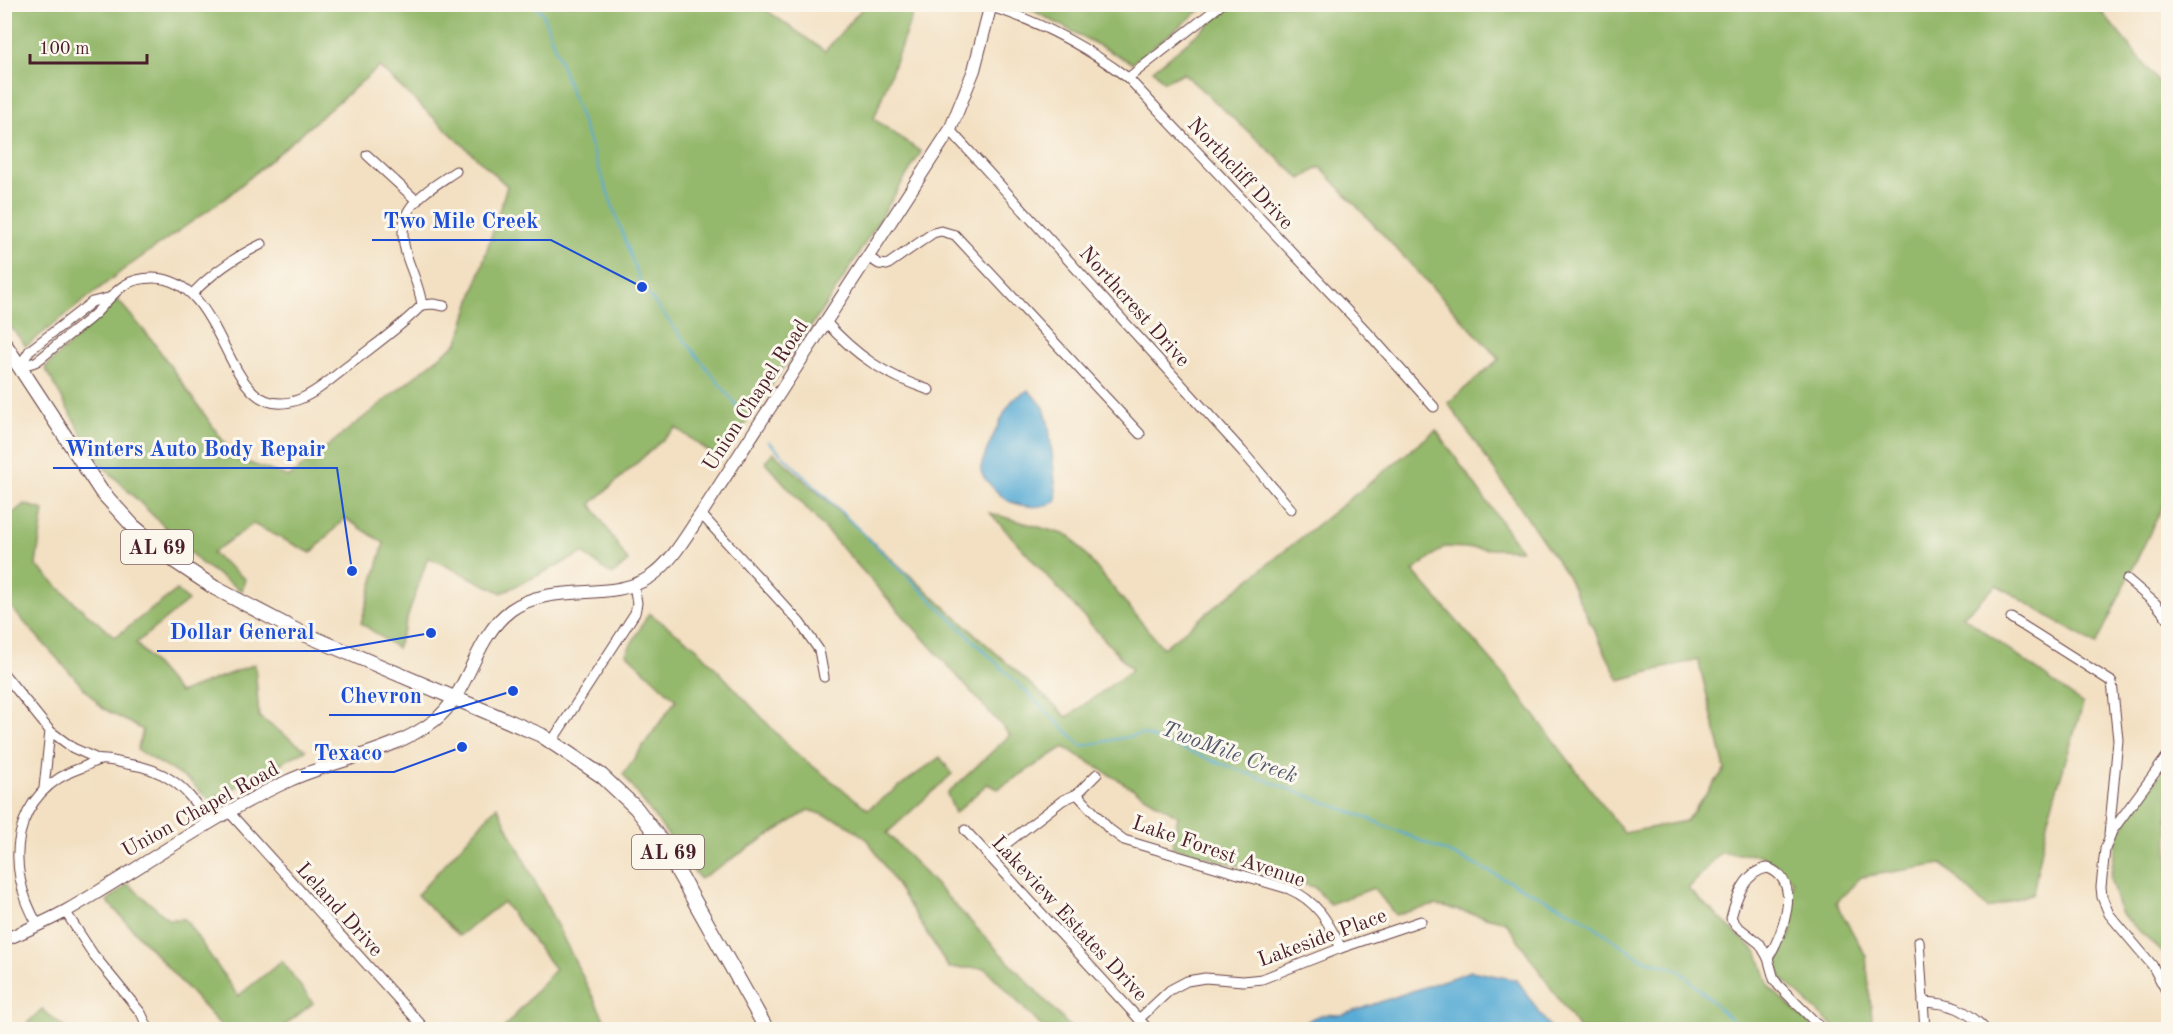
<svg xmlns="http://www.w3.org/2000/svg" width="2173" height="1034" font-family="'Old Standard TT',serif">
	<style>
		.forest { fill: #94b86c; stroke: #6f6c4c; stroke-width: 1.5 }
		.water { fill: #59acd5; stroke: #526680; stroke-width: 1.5 }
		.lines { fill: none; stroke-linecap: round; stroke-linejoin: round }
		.stream { stroke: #59acd5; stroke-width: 2 }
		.street-casing { stroke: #633c42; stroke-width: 11 }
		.secondary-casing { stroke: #633c42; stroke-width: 14 }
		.primary-casing { stroke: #633c42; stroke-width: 16 }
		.street { stroke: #fff; stroke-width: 9 }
		.secondary { stroke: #fff; stroke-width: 12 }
		.primary { stroke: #fff; stroke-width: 14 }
		.labels { text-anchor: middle; stroke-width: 6; stroke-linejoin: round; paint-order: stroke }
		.shield { fill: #fbf7ec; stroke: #7f6065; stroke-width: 1.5 }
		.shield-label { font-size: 20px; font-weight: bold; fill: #4a1f2b }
		.street-label { font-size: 21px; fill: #4a1f2b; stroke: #fbf7ec }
		.water-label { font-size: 22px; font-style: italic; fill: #50576f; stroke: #fbf7ec }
		.leader { fill: none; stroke: #1d4ed8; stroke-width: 2 }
		.callout-dot { fill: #1d4ed8; stroke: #fbf7ec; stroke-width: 2 }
		.callout-label { font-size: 22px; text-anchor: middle; font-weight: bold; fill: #1d4ed8; stroke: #fbf7ec; stroke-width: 6; stroke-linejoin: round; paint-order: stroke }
	</style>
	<rect width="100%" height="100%" fill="#fbf7ec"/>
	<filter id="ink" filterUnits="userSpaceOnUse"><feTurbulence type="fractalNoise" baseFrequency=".0167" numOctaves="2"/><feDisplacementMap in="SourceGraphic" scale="12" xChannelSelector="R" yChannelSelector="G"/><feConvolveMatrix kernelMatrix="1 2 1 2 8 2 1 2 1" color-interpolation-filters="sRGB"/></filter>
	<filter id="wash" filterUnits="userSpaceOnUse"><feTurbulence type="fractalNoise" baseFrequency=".008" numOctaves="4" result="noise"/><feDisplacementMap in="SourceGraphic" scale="24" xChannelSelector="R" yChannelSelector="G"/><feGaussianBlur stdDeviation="1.35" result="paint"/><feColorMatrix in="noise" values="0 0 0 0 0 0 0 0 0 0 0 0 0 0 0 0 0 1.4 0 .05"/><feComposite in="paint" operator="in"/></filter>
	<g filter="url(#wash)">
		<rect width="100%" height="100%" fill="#f3e0c2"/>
		<g class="forest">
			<path d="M2095 4 2168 93V495L2096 645 1997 585 1963 616 2083 704 2048 818 2033 893 1988 909 1942 864 1861 877 1836 903 1866 956 1873 1029H1836L1781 978 1776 961 1792 931V880L1760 855 1720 853 1688 889 1758 953 1769 987 1815 1029H1579L1506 922 1436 905 1395 915 1374 888 1330 904 1314 887 1172 847 1178 816 1064 747 998 789 987 784 955 813 947 794 1010 735 765 462 773 452 1067 717 1132 670 990 513 1070 536 1163 648 1436 430 1521 550 1444 547 1413 571 1503 674 1624 833 1686 821 1725 769 1698 659 1619 680 1566 574 1448 403 1499 359 1320 167 1301 179 1183 73 1164 82 1153 70 1233 5Z"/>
			<path d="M4 5H759L825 51 865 5H916L874 119 921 152 843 279 721 460 676 428 591 504 628 561 612 575 583 553 502 593 428 557 397 648 361 623 384 543 345 518 311 553 253 524 212 553 245 579 242 591 202 564 95 458 45 368 117 299 152 340 235 458 289 477 458 342 507 186 379 67 227 197 123 270 26 346 5 320 4 269 7 266 4 263Z"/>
			<path d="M1026 5H1207L1132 63 1028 8Z"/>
			<path d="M24 504 44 510 36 565 77 605 115 637 177 590 188 601 136 643 179 693 255 664 259 717 306 750 210 801 190 781 137 750 143 730 102 708 5 601V520Z"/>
			<path d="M649 613 696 647 792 750 868 809 940 757 952 774 887 833 1072 1029H1044L985 968H949L868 840 843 822 809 810 700 879 623 774 676 700 626 653Z"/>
			<path d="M2168 763V959L2120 912 2110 878 2118 833Z"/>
			<path d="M497 806 609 1029H503L555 969 503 902 459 936 417 895Z"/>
			<path d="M128 884 168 919H185L238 996 282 961 313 1003 280 1029H224L107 901Z"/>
			<path d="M42 1009 66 1029H21Z"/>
		</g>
		<g class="water">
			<path d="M1028 390 1044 407 1049 427 1057 500C1045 510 1022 507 1009 501 1002 498 982 478 981 471 979 463 1006 407 1013 400 1017 396 1024 393 1028 390Z"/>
			<path d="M1471 971 1517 980 1551 1029 1300 1028C1315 1013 1322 1014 1342 1015Z"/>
		</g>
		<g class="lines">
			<g class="stream">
				<path d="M533 4 542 12 642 287 741 411"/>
				<path d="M768 441 1082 746 1142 734 1367 818 1463 859 1578 915 1640 958 1679 970 1742 1030"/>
			</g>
		</g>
	</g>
	<g filter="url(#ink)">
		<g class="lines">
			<defs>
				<g id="street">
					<path d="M991 7C1042 22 1085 46 1128 78L1371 336 1434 407"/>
					<path d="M1128 78 1222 4"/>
					<path d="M950 130 1242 451 1291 509"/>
					<path d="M367 155 417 201"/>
					<path d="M868 257 879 264 887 265 933 233 941 231 955 235 1140 434"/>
					<path d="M192 294C213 272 235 257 262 244"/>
					<path d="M422 305C420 289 413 274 408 260 391 209 418 197 456 171"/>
					<path d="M825 321C856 356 885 375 929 390"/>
					<path d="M20 366C25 365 32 364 37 361 47 354 56 345 65 338 76 329 88 321 97 312 115 293 123 278 153 278 232 279 221 430 300 399 318 392 333 377 348 366 373 346 400 328 422 305L433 304 444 306"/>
					<path d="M20 366 30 350 92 302 108 298"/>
					<path d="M701 514 800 623 819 650 824 677"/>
					<path d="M2127 579 2156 604 2168 619"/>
					<path d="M2011 618 2112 682 2118 740 2109 835"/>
					<path d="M4 674 50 731 44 788"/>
					<path d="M50 731 73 748 100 760"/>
					<path d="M552 741 635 613 637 603 634 585"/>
					<path d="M2168 755 2112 831 2105 849 2101 887 2102 897 2109 914 2152 965 2168 994"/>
					<path d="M1077 794 1109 829 1124 840 1289 889C1317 901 1328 921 1341 948"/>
					<path d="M229 812 426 1030"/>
					<path d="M965 830 1149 1030"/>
					<path d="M989 857 1063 800 1077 794 1097 774"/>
					<path d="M1768 868C1804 881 1782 935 1768 958L1760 944 1737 926 1731 918C1736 898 1745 871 1768 868Z"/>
					<path d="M65 911 93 954 141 1013 149 1030"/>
					<path d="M38 925C3 866 11 791 83 767 88 765 94 761 99 760 107 759 118 762 127 764 143 766 159 771 173 781 188 791 198 807 209 822"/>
					<path d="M1919 941 1925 1030"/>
					<path d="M1768 958 1774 979 1779 986 1823 1030"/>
					<path d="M1923 1002C1951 1003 1966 1009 1986 1030"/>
					<path d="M1139 1019 1170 990 1187 981 1205 978 1243 981 1262 979 1341 948 1421 921"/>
					<path d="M2168 1030V1029"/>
				</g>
				<path id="secondary" d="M4 940C25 931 46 922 66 911 141 868 210 817 288 781 336 759 391 753 434 721 471 692 473 638 511 610 551 581 611 603 650 577 672 562 686 536 701 514L950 130 974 70 991 4"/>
				<path id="primary" d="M4 343 101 491 133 526 176 562 215 588 295 630 541 735 602 776 636 808 659 838 767 1030"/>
			</defs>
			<use href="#street" class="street-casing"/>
			<use href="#secondary" class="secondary-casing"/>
			<use href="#primary" class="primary-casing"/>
			<use href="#street" class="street"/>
			<use href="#secondary" class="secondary"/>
			<use href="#primary" class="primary"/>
		</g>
	</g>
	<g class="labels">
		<g class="shield">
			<rect x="121" y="530" width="72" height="34" rx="4.5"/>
			<rect x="632" y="835" width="72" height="34" rx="4.5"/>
		</g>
		<g class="shield-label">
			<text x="157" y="554">AL 69</text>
			<text x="668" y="859">AL 69</text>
		</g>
		<g class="street-label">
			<text transform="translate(1241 173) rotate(47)" y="7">Northcliff Drive</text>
			<text transform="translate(1135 306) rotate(48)" y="7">Northcrest Drive</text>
			<text transform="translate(755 395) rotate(-57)" y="7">Union Chapel Road</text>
			<text transform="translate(200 809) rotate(-29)" y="7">Union Chapel Road</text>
			<text transform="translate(1219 851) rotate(19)" y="7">Lake Forest Avenue</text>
			<text transform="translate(340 909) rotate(48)" y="7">Leland Drive</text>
			<text transform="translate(1070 918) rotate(47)" y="7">Lakeview Estates Drive</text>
			<text transform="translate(1322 937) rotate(-20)" y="7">Lakeside Place</text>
		</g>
		<g class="water-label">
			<text transform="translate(1230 751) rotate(20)" y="8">TwoMile Creek</text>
		</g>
	</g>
	<path class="leader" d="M642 287L551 240H372M352 571L337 468H53M431 633L327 651H157M513 691L434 715H329M462 747L394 772H301"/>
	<g class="callout-dot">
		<circle cx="642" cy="287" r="6"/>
		<circle cx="352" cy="571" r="6"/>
		<circle cx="431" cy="633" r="6"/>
		<circle cx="513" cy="691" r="6"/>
		<circle cx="462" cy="747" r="6"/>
	</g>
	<g class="callout-label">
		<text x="461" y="228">Two Mile Creek</text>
		<text x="195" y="456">Winters Auto Body Repair</text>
		<text x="242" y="639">Dollar General</text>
		<text x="381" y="703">Chevron</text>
		<text x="348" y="760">Texaco</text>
	</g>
	<rect width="2173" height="1034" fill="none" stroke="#fbf7ec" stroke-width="24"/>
	<path d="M30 54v9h117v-9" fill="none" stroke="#4a1f2b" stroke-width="3"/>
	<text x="39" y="54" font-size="18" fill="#4a1f2b" stroke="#fbf7ec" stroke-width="4.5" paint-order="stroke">100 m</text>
</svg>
